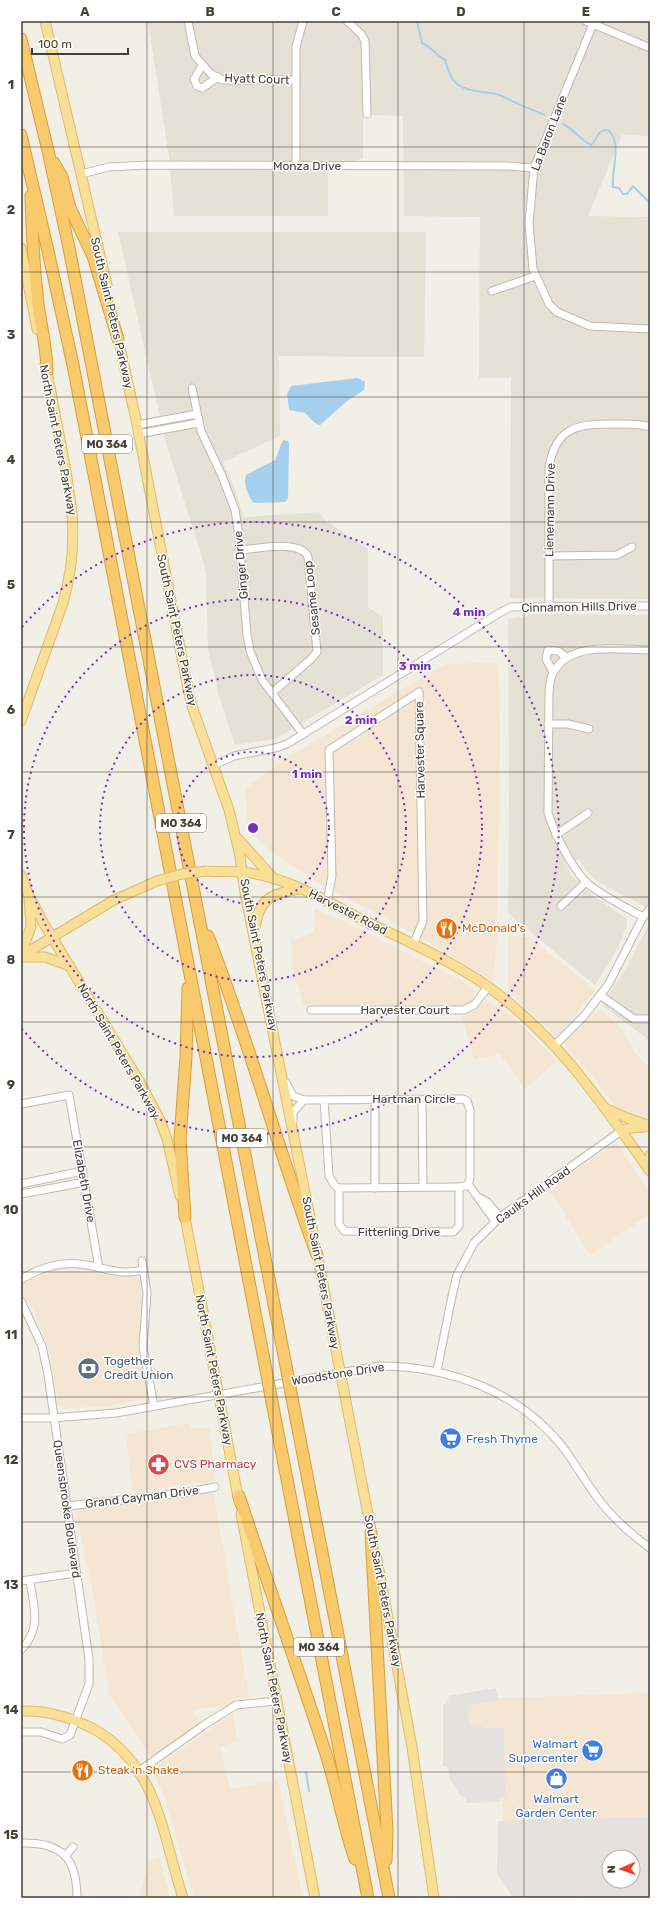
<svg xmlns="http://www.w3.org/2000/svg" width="671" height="1919" font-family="Rubik,sans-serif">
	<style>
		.residential { fill: #e6e1d5 }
		.commercial { fill: #f4e6d2; fill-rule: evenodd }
		.parking { fill: #e4e1de; fill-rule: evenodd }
		.water { fill: #a5cfed }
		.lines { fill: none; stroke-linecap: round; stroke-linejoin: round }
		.stream { stroke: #a5cfed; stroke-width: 2 }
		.minor-casing { stroke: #c0baac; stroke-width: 9 }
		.major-casing { stroke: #dfbc68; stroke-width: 11 }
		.highway-casing { stroke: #d79f3c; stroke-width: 13 }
		.minor { stroke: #fff; stroke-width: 7 }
		.major { stroke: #fadf98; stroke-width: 9 }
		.highway { stroke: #f8ca6c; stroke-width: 11 }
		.major-bridge-casing { stroke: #dfbc68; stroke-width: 11; stroke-linecap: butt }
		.highway-bridge-casing { stroke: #d79f3c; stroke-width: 13; stroke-linecap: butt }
		.major-bridge { stroke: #fadf98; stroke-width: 9 }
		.highway-bridge { stroke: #f8ca6c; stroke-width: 11 }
		.grid { fill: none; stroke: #453f36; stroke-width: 1; stroke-opacity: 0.55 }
		.ring { fill: none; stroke: #7b2cbf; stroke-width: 2; stroke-dasharray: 2 4 }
		.labels { text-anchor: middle; stroke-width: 3; stroke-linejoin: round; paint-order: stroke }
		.shield { fill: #fff; stroke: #7d7972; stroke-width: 1 }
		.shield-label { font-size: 11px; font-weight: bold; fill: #453f36 }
		.street-label { font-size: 12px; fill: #453f36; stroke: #fff }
		.food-label { font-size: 12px; fill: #c56008; stroke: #fff; text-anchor: start }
		.service-label { font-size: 12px; fill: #4e5e75; stroke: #fff; text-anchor: start }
		.shop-label { font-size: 12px; fill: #366cbe; stroke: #fff; text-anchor: start }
		.health-label { font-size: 12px; fill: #be3a42; stroke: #fff; text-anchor: start }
		.centre { fill: #7b2cbf; stroke: #fff; stroke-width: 2 }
		.ring-label { font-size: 12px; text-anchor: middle; font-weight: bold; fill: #7b2cbf; stroke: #fff; stroke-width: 3; stroke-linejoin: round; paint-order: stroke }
		.neatline { fill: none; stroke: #453f36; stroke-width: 1.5 }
		.grid-label { font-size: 13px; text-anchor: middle; font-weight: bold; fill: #453f36 }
	</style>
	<rect width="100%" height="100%" fill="#f2efe6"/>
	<g class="residential">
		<path d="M148 21H650V136L622 135 588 216 650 217V599L510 598 511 378H479L480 217 404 216 403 116 363 115V158L328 172V216H174L169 157Z"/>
		<path d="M118 232H426L424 357 279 356 280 436 223 462 233 484 244 517 319 512 325 520 368 549V607L383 617V675L275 739 235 745 219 696 208 650 206 575 204 564 166 443Z"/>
		<path d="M538 614 650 615V1041L602 1005 627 967 649 924V915L644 906 599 882 589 874 579 860 564 861 572 876 591 894 627 919V926L618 947 595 985 508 913 509 799 508 619Z"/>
	</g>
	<g class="commercial">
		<path d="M498 663 500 734 497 935 493 981 409 931 315 881 271 852 248 830 245 789 283 760 445 664Z"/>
		<path d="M315 909 347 923 464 982 474 990 473 1000 465 1005H304L291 963V940L314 932Z"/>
		<path d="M508 936 528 937 596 990 557 1037 508 990Z"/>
		<path d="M487 1001 498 1006 519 1023 557 1061 525 1089 500 1054 474 1060 462 1016Z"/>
		<path d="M600 1009 623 1030 634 1052 650 1068V1121L641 1120 619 1112 589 1072 563 1043Z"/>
		<path d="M616 1142 650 1194V1214L590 1255 549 1189Z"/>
		<path d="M57 1271H86L108 1276H135L140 1280 143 1289 139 1347 147 1393 144 1399 109 1406 75 1408H65L58 1405 51 1356 35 1313 22 1292V1285L25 1281 41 1274Z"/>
		<path d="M189 1423 193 1429 209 1427 216 1481 132 1492 126 1434Z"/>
		<path d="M213 1491 249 1697 231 1699 230 1705 192 1710 201 1722 152 1758 109 1694 93 1593 75 1510Z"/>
		<path d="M650 1693V1898L582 1895 501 1873 503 1801H469L451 1778 445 1763 446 1700ZM609 1857H633V1881H609Z"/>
		<path d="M233 1713 237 1741 220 1747 230 1789 278 1780 303 1898H194L165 1799 152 1770Z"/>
		<path d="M159 1857 170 1898H139L148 1862Z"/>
	</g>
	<g class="parking">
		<path d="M496 1688 498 1700 469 1705V1725H479L483 1728H504L505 1797 498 1798 499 1802 467 1803 466 1797 461 1796 449 1777 448 1766H443V1704L449 1703 448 1696Z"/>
		<path d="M650 1817V1898H586L582 1896 567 1898H511V1895L497 1874 498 1821ZM609 1857H633V1881H609Z"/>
	</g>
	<g class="water">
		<path d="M358 378 365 382 364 390 347 401 320 425 315 423 305 413 289 410 287 394 291 386Z"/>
		<path d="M283 440 288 441 289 444 288 498 285 502 254 503C248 497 243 483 246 475L275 460Z"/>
	</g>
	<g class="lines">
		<g class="stream">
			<path d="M417 21 422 43C432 48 436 54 445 60 452 85 458 89 483 92 488 93 495 93 499 95 515 102 528 109 545 115"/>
			<path d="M563 124C574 130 580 139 591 145 599 139 596 129 608 130 623 143 611 169 613 187L619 188 623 194H627L633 186 650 203"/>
			<path d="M306 1772 309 1791"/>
		</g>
		<defs>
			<g id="minor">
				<path d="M188 21 195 56 211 74 223 80H296"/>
				<path d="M347 21 361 34 365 41 367 114"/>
				<path d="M586 21 650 48"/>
				<path d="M593 24 534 168 529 223 533 269 549 304 557 312 590 326 650 329"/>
				<path d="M202 66 194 79 197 86 202 88 218 77"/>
				<path d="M296 165V47L303 21"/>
				<path d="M81 174 109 167 148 165 507 166 534 168"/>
				<path d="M492 291 535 276"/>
				<path d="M192 388 201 431 222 476 235 510 239 536 247 635 250 651 262 680 303 734"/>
				<path d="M137 425 197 414"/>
				<path d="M138 434 198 423"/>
				<path d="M240 550C256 549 301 539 308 557L317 652 311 659 272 693"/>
				<path d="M549 556 617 555 632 547"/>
				<path d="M549 607V467C556 427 577 424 613 424 626 424 638 423 650 427"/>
				<path d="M553 672 546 659 548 650 558 651 566 657"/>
				<path d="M548 724H568L589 729"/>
				<path d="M214 765 234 756 275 748 287 744 501 612 511 607 650 606"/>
				<path d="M556 835 588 813"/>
				<path d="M327 902 332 876 329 750 419 692 423 921 413 945"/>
				<path d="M561 906 586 882"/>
				<path d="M643 917C629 909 595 892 585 881 570 864 555 835 548 813L549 691C550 685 550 678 553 673 570 640 619 650 650 650"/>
				<path d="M600 995 634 1019H650"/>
				<path d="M311 1010H464L474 1005 488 987"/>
				<path d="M555 1045 584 1016 608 985 643 917 650 909"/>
				<path d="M286 1083 293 1096 304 1100 463 1099 467 1101 470 1110V1178C469 1185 466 1187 459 1187L339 1188 335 1186 329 1176 324 1100"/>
				<path d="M422 1100 423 1187"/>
				<path d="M21 1104 69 1095 99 1268"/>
				<path d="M293 1122V1112L304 1100"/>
				<path d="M21 1184 83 1171"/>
				<path d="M468 1184 495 1221"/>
				<path d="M339 1188V1224L344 1231 453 1232 459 1226V1187"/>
				<path d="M375 1188V1100"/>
				<path d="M21 1194 85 1182"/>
				<path d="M480 1198 487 1202 500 1217"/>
				<path d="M142 1261 147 1293 143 1347 154 1406"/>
				<path d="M21 1280C37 1268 60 1262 80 1264 105 1267 116 1276 144 1270"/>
				<path d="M21 1301 42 1346 48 1375 89 1659V1684L70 1735 62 1739 41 1732H21"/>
				<path d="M437 1371 452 1296 457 1275 474 1243 500 1217 621 1131"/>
				<path d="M21 1418H53L116 1413 379 1366C450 1366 521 1392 565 1450 575 1464 584 1479 594 1493 609 1515 628 1532 650 1548"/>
				<path d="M68 1506 183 1493 215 1487"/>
				<path d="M21 1581 76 1573"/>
				<path d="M21 1650C42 1628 34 1608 30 1581"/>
				<path d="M139 1771 204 1725 236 1705 276 1701"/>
				<path d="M21 1843C62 1842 77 1858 77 1898"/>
				<path d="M65 1856 73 1847"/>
			</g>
			<g id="major">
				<path d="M45 21 107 285"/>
				<path d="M21 248 37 329"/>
				<path d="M117 333 137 425 188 689 192 706 229 810 240 856 245 893 313 1232"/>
				<path d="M21 721 63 603C81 541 71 496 59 434 54 411 51 388 45 365"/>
				<path d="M238 839 274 879"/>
				<path d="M206 871C218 872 230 871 242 872 286 876 326 901 365 921 407 941 452 961 490 988 560 1040 600 1101 650 1171"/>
				<path d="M21 875 29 896 44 924 141 1084 160 1120 167 1139 180 1196"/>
				<path d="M255 928C259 898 272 893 300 889"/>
				<path d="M21 953 31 927 29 899"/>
				<path d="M21 956 114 900 157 881"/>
				<path d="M21 957H45L70 966"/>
				<path d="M605 1108 627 1118 650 1126"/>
				<path d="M621 1131 630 1128 645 1127"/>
				<path d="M650 1155V1160"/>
				<path d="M184 1212 239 1502"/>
				<path d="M316 1248 373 1540"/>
				<path d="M241 1514 315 1898"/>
				<path d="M376 1554 412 1747 434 1898"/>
				<path d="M21 1711C46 1710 70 1717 92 1728 158 1764 162 1834 183 1898"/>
			</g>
			<g id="highway">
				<path d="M21 39 49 155 69 248 286 1366"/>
				<path d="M21 135 48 251 73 365 266 1370"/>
				<path d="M54 163 62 177 70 208 93 256 118 339"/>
				<path d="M31 196C32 232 34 268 38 304 41 327 47 349 47 372"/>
				<path d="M208 936C249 1041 278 1150 317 1255"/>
				<path d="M185 1217 180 1139 186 1057 188 988"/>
				<path d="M292 1398 389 1898"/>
				<path d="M272 1402 368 1898"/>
				<path d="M239 1496C267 1582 298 1668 326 1754 337 1789 343 1825 355 1859"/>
				<path d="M371 1533 387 1831 386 1860"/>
			</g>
		</defs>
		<use href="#minor" class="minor-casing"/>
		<use href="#major" class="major-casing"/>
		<use href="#highway" class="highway-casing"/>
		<use href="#minor" class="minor"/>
		<use href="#major" class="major"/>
		<use href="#highway" class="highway"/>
		<defs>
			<path id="major-bridge" d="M157 881 182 874 206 871"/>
			<g id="highway-bridge">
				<path d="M286 1366 292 1398"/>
				<path d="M266 1370 272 1402"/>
			</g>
		</defs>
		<use href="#major-bridge" class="major-bridge-casing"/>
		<use href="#highway-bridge" class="highway-bridge-casing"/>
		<use href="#major-bridge" class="major-bridge"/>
		<use href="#highway-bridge" class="highway-bridge"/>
	</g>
	<path class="grid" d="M147 21V1898M273 21V1898M398 21V1898M524 21V1898M21 147H650M21 272H650M21 397H650M21 522H650M21 647H650M21 772H650M21 897H650M21 1022H650M21 1147H650M21 1272H650M21 1397H650M21 1522H650M21 1647H650M21 1772H650"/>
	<g class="ring">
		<circle cx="253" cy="828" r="76"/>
		<circle cx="253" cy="828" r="153"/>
		<circle cx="253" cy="828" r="229"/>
		<path d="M22 627A306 306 0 1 1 22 1029"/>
	</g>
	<defs>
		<symbol id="restaurant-disc" viewBox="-11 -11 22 22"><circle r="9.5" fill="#e8710a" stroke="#fff"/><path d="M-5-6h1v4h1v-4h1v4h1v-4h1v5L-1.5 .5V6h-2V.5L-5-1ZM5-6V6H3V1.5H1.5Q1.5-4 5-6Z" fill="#fff"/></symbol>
		<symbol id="bank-disc" viewBox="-11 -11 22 22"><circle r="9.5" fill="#5c6f8a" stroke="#fff"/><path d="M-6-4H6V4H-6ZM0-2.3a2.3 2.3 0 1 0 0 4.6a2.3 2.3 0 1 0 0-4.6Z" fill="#fff"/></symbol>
		<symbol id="supermarket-disc" viewBox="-11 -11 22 22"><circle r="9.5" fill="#3f7fe0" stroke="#fff"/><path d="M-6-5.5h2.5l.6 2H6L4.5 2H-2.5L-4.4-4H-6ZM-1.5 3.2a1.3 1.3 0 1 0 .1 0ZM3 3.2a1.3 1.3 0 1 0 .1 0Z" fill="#fff"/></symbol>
		<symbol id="pharmacy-disc" viewBox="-11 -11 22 22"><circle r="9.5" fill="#e0444e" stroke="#fff"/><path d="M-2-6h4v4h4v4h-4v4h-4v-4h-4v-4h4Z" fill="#fff"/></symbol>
		<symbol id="shop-disc" viewBox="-11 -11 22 22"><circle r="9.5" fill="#3f7fe0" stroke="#fff"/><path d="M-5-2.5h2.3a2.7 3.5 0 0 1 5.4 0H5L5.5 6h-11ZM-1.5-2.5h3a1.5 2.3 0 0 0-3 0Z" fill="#fff"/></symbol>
	</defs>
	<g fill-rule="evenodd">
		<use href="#restaurant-disc" x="434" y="916" width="25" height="25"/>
		<use href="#bank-disc" x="76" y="1356" width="25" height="25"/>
		<use href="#supermarket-disc" x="438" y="1426" width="25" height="25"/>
		<use href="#pharmacy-disc" x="146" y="1452" width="25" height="25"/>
		<use href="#supermarket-disc" x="580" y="1738" width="25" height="25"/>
		<use href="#restaurant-disc" x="70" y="1758" width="25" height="25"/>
		<use href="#shop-disc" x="544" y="1766" width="25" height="25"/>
	</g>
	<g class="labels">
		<g class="shield">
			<rect x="82" y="435" width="50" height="18" rx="3"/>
			<rect x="156" y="814" width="50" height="18" rx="3"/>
			<rect x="217" y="1129" width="50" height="18" rx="3"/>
			<rect x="294" y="1638" width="50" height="18" rx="3"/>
		</g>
		<g class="shield-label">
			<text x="107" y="448">MO 364</text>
			<text x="181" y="827">MO 364</text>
			<text x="242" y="1142">MO 364</text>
			<text x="319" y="1651">MO 364</text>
		</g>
		<g class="street-label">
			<text transform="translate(257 79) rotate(2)" y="4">Hyatt Court</text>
			<text transform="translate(549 133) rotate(-69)" y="4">La Baron Lane</text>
			<text x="307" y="170">Monza Drive</text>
			<text transform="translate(112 313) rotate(77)" y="4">South Saint Peters Parkway</text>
			<text transform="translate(58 440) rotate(79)" y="4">North Saint Peters Parkway</text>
			<text transform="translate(550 510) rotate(-89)" y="4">Lienemann Drive</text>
			<text transform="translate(241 565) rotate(-95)" y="4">Ginger Drive</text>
			<text transform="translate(312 598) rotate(-96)" y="4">Sesame Loop</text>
			<text transform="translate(579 607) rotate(-1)" y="4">Cinnamon Hills Drive</text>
			<text transform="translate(177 630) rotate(78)" y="4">South Saint Peters Parkway</text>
			<text transform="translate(420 750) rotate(-91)" y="4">Harvester Square</text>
			<text transform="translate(348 912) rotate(27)" y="4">Harvester Road</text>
			<text transform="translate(259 955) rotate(79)" y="4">South Saint Peters Parkway</text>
			<text x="405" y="1014">Harvester Court</text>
			<text transform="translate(119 1051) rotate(60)" y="4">North Saint Peters Parkway</text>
			<text x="414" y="1103">Hartman Circle</text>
			<text transform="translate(84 1181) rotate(80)" y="4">Elizabeth Drive</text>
			<text transform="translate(533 1195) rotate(-36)" y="4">Caulks Hill Road</text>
			<text x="399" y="1236">Fitterling Drive</text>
			<text transform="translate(321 1273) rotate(79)" y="4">South Saint Peters Parkway</text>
			<text transform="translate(214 1370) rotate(79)" y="4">North Saint Peters Parkway</text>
			<text transform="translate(338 1374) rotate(-9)" y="4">Woodstone Drive</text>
			<text transform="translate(142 1497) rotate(-7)" y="4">Grand Cayman Drive</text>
			<text transform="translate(67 1509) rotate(82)" y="4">Queensbrooke Boulevard</text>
			<text transform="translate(383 1591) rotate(79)" y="4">South Saint Peters Parkway</text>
			<text transform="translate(274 1688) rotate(79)" y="4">North Saint Peters Parkway</text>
		</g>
		<g class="food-label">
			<text x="462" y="932">McDonald's</text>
			<text x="98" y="1774">Steak 'n Shake</text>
		</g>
		<g class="service-label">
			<text x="104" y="1365">Together<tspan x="104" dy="14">Credit Union</tspan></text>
		</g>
		<g class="shop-label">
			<text x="466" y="1443">Fresh Thyme</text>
			<text x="578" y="1748" text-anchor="end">Walmart<tspan x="578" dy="14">Supercenter</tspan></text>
			<text x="556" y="1803" text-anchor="middle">Walmart<tspan x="556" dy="14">Garden Center</tspan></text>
		</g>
		<g class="health-label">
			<text x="174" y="1468">CVS Pharmacy</text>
		</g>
	</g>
	<circle cx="253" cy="828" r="6" class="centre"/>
	<g class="ring-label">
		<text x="469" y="616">4 min</text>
		<text x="415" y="670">3 min</text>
		<text x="361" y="724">2 min</text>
		<text x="307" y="778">1 min</text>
	</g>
	<rect width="671" height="1919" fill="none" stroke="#ffffff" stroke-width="44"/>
	<g transform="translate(621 1869) rotate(268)"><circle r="19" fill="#ffffff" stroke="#b5b2af"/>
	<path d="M0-3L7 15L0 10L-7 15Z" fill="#f1401f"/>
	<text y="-6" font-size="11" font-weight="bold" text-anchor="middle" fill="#453f36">N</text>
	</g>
	<path d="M32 48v6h96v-6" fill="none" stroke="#453f36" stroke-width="2"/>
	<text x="38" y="48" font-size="12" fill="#453f36" stroke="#ffffff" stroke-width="3" paint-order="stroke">100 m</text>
	<rect x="22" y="22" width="627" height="1875" class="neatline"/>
	<g class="grid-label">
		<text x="85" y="16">A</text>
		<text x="210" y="16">B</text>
		<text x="336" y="16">C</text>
		<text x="461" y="16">D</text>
		<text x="586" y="16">E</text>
		<text x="11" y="89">1</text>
		<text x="11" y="214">2</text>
		<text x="11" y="339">3</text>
		<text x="11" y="464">4</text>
		<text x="11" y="589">5</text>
		<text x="11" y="714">6</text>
		<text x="11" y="839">7</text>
		<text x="11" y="964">8</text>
		<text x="11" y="1089">9</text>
		<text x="11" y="1214">10</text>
		<text x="11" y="1339">11</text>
		<text x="11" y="1464">12</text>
		<text x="11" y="1589">13</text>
		<text x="11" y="1714">14</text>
		<text x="11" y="1839">15</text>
	</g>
</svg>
